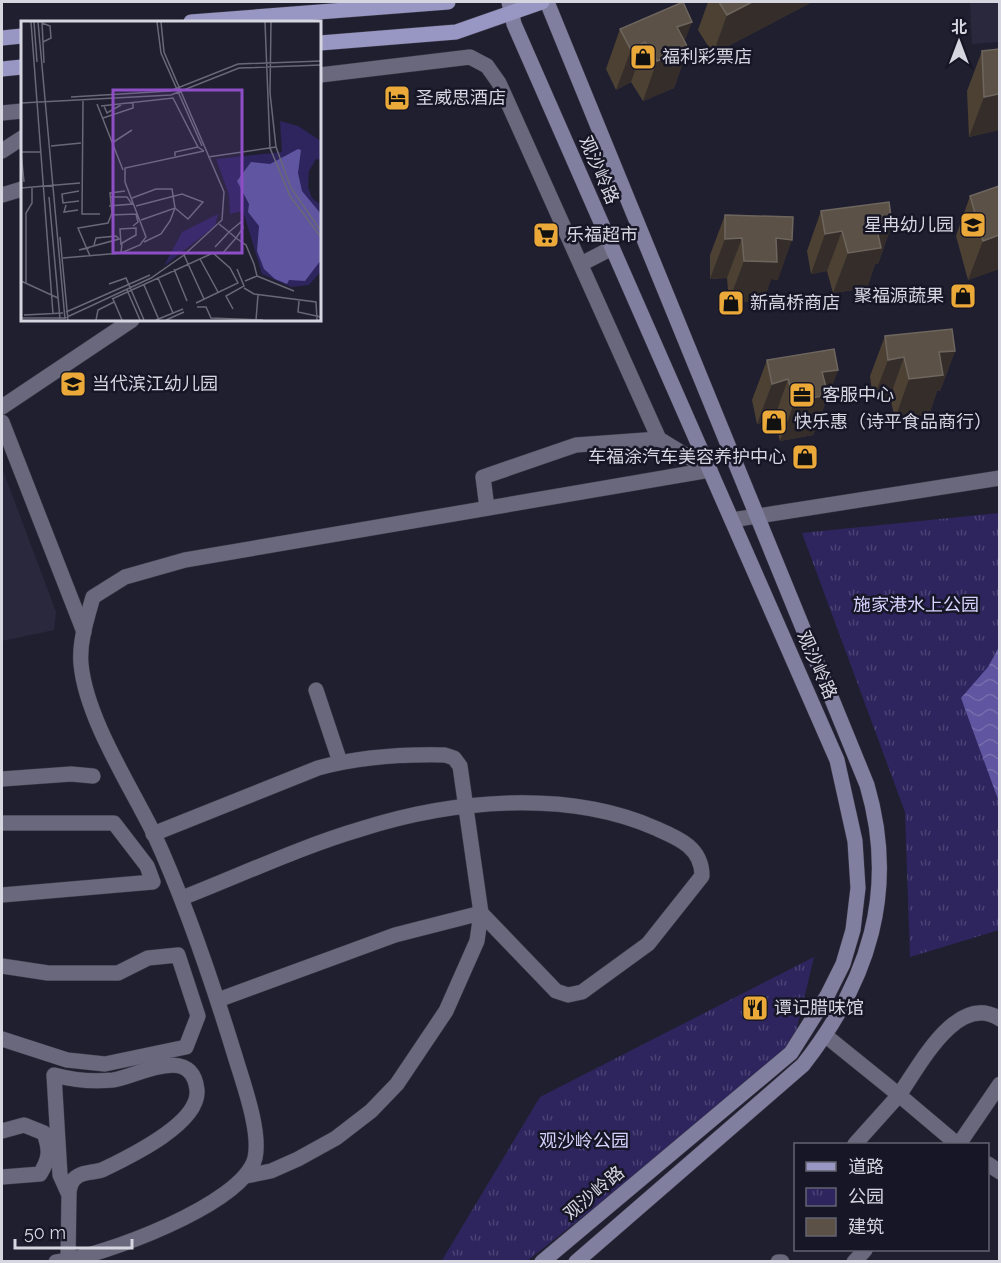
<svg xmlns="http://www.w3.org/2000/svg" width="1001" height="1263" font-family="Raleway,'Noto Sans SC',sans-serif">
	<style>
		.built { fill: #2a283d }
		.park { fill: url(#park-tufts) }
		.water { fill: url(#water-waves) }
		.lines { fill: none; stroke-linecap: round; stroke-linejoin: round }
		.street-casing { stroke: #3b3a47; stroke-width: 16 }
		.secondary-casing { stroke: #3b3a47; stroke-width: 16 }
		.primary-casing { stroke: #3b3a47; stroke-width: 16 }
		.street { stroke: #69687c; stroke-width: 15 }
		.secondary { stroke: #817f9f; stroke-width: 15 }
		.primary { stroke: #9896c2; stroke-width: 15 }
		.wall { fill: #4c4133 }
		.shaded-wall { fill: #342d2a }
		.building { fill: #5b5146; stroke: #6e665e; stroke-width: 1.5 }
		.labels { text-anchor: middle; stroke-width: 5; stroke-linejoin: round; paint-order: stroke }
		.poi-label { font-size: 18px; fill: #d6d6e1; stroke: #171626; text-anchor: start }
		.street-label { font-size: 18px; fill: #d6d6e1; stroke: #171626 }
		.park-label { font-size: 18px; fill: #d5d3fe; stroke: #171626 }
		.inset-road { fill: none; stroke: #696877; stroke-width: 1.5 }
		.view { fill: #8d4ec6; fill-opacity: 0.15; stroke: #8d4ec6; stroke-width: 3 }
		.inset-edge { fill: none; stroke: #d6d6e1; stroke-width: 3 }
	</style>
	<defs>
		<pattern id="park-tufts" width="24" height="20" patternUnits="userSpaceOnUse" patternTransform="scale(1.5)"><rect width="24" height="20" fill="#2e245e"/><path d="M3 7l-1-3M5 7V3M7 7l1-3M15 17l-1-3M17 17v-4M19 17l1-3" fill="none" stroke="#4c4375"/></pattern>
		<pattern id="water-waves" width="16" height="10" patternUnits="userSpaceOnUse" patternTransform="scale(1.5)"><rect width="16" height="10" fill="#5f55a0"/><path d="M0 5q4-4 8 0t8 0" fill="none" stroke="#756dad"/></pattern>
	</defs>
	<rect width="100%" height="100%" fill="#201f30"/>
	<g class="built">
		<path d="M970 2H999V42L972 44Z"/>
		<path d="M2 468 56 612 54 630 2 641Z"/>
	</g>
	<g class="park">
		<path d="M999 513V930L910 957 905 812 802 533Z"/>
		<path d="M814 957 791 1053 527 1261 441 1262 540 1097Z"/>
	</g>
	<path class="water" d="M999 647H1000L999 802 961 698 988 667Z"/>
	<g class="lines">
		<defs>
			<g id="street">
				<path d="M320 75 470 57 487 66 499 83 659 439 710 470"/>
				<path d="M2 113 22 111"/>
				<path d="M2 151 22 138"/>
				<path d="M2 195 22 189"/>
				<path d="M581 264 612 248"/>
				<path d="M2 407 132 320"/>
				<path d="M2 422 84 632"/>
				<path d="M487 508 483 477 576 445 659 439"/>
				<path d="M732 520 1000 478"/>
				<path d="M316 690 340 762"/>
				<path d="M2 779 71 774 93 776"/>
				<path d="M2 823H114L147 866 153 882 2 895"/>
				<path d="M153 834 318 768C359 757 403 754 445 755L454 758 460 766 481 913 477 941 446 1011 397 1084 371 1111 336 1138 298 1159 271 1171 246 1176"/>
				<path d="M182 898C241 875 300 847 361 829 452 800 566 789 655 828 678 838 702 847 702 876L648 944 582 992 568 995 556 991 481 913 395 935 218 1000"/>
				<path d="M2 966 48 973H118L148 958 178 955 198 1016 186 1047 105 1064 67 1060 2 1039"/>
				<path d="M826 1036 899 1095 855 1144"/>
				<path d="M2 1131 24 1125 44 1133C50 1150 50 1158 40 1174L2 1177"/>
				<path d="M957 1144 899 1095C919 1067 957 991 1000 1019"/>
				<path d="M959 1144 1000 1084"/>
				<path d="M988 1164 1000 1172"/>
				<path d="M68 1260 69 1195C69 1187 71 1180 78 1176 86 1171 96 1173 104 1169 131 1156 200 1123 197 1090 192 1043 136 1077 113 1080 93 1082 73 1080 54 1075L60 1175 69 1195"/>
				<path d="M56 1262C100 1257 243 1205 255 1158 261 1131 243 1083 235 1056 212 981 187 906 154 834 130 785 86 718 81 664 79 642 87 618 93 597L125 577 185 560 710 470"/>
				<path d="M778 1262H782"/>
				<path d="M854 1262 865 1250"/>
			</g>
			<g id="secondary">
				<path d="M509 2 514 24 837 760 855 841 858 888 853 930 843 964 827 996 791 1053 542 1262"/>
				<path d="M547 2 867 785C898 890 869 981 803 1065L576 1262"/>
			</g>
			<g id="primary">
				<path d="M191 22 448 2"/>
				<path d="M2 38 22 36"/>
				<path d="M320 43 456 32 542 2"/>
				<path d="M2 69 22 67"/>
			</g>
		</defs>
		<use href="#street" class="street-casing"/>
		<use href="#secondary" class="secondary-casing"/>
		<use href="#primary" class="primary-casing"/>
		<use href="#street" class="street"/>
		<use href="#secondary" class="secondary"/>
		<use href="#primary" class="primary"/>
	</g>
	<g class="wall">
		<path d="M708 2H812L713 54 698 30Z"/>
		<path d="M620 29 685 41 688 48 674 88 643 101 631 82 616 90 606 69Z"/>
		<path d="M982 51 999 130 969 137 967 91Z"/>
		<path d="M970 196 999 269 968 280 956 236Z"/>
		<path d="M821 211 892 224 878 264H875L867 288 833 293 827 271 811 274 807 251Z"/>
		<path d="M725 215 778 280 771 279 763 302 729 301 727 278 710 279V255Z"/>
		<path d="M885 336 955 351 940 391H937L929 415 895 419 890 397 873 400 870 376Z"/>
		<path d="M767 360 838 370 813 435 780 441 774 419 757 424 752 400Z"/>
	</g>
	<g class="shaded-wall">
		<path d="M752 2H812L713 54 727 15Z"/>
		<path d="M692 22 681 51 688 48 674 88 643 101 657 61 677 27Z"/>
		<path d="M645 42 631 82 616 90 631 50Z"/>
		<path d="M999 94V130L969 137 984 97Z"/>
		<path d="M892 224 878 264H875L867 288 833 293 848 253 876 225Z"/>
		<path d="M842 231 827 271 811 274 825 234Z"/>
		<path d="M999 235V269L968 280 983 241Z"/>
		<path d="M742 238 727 278 710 279 725 239Z"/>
		<path d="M776 238 792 240 778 280 771 279 763 302 729 301 744 261Z"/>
		<path d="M955 351 940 391H937L929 415 895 419 909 379 939 352Z"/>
		<path d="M904 357 890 397 873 400 888 360Z"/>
		<path d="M838 370 813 435 780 441 795 401 822 372Z"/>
		<path d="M788 379 774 419 757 424 772 384Z"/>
	</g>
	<g class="building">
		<path d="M683 2 692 22 677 27 688 48 657 61 645 42 631 50 620 29Z"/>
		<path d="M719 2H752L727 15Z"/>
		<path d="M999 49V94L984 97 982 51Z"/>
		<path d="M999 186V235L983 241 970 196Z"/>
		<path d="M889 202 892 224 876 225 881 248 848 253 842 231 825 234 821 211Z"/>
		<path d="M725 215 793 217 792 240 776 238 777 262 744 261 742 238 725 239Z"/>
		<path d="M952 329 955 351 939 352 943 375 909 379 904 357 888 360 885 336Z"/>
		<path d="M834 349 838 370 822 372 828 395 795 401 788 379 772 384 767 360Z"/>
	</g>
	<defs>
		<symbol id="shop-square" viewBox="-11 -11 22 22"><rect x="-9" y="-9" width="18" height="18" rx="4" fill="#eba93a" stroke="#171626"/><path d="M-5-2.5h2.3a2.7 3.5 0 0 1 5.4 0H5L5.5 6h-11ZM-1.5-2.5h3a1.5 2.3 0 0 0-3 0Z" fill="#111"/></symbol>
		<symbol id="hotel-square" viewBox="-11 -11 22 22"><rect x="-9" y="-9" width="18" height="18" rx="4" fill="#eba93a" stroke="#171626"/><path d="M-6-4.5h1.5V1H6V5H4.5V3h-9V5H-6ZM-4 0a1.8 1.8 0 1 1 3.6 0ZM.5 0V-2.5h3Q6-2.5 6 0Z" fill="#111"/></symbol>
		<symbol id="school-square" viewBox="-11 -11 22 22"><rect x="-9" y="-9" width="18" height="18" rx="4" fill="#eba93a" stroke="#171626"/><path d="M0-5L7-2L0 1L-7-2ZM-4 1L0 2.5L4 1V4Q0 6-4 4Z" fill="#111"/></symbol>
		<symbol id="supermarket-square" viewBox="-11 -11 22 22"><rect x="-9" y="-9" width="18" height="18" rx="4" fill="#eba93a" stroke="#171626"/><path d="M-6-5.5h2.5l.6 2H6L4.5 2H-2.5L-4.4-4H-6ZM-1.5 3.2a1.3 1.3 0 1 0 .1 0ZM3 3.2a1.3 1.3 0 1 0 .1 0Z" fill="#111"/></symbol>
		<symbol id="office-square" viewBox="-11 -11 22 22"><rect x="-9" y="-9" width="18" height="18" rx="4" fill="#eba93a" stroke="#171626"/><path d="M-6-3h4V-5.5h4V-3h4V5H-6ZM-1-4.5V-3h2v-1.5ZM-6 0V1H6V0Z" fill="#111"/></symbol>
		<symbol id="restaurant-square" viewBox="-11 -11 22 22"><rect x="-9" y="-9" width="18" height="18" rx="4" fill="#eba93a" stroke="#171626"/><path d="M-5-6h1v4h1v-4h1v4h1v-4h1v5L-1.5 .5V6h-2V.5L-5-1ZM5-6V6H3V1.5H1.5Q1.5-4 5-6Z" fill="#111"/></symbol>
	</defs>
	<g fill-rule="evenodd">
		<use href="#shop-square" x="628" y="42" width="30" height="30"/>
		<use href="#hotel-square" x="382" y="83" width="30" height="30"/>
		<use href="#school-square" x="958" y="210" width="30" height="30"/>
		<use href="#supermarket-square" x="531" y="220" width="30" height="30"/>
		<use href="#shop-square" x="948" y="281" width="30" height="30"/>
		<use href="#shop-square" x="716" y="288" width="30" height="30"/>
		<use href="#school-square" x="58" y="369" width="30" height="30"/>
		<use href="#office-square" x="787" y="380" width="30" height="30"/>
		<use href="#shop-square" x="759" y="407" width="30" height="30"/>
		<use href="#shop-square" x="790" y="442" width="30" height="30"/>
		<use href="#restaurant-square" x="740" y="993" width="30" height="30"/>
	</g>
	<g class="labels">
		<g class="poi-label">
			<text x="662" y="63">福利彩票店</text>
			<text x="416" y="104">圣威思酒店</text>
			<text x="954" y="231" text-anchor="end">星冉幼儿园</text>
			<text x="566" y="241">乐福超市</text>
			<text x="944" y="302" text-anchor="end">聚福源蔬果</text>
			<text x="750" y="309">新高桥商店</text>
			<text x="92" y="390">当代滨江幼儿园</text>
			<text x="822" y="401">客服中心</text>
			<text x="794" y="428">快乐惠（诗平食品商行）</text>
			<text x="786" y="463" text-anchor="end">车福涂汽车美容养护中心</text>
			<text x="774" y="1014">谭记腊味馆</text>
		</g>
		<g class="street-label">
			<text transform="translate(599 170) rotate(66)" y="6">观沙岭路</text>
			<text transform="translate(817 665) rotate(66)" y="6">观沙岭路</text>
			<text transform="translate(594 1193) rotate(-40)" y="6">观沙岭路</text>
		</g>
		<g class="park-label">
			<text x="916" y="611">施家港水上公园</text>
			<text x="584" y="1147">观沙岭公园</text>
		</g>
	</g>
	<g transform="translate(21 21)">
		<rect width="300" height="300" fill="#201f30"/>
		<path d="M259 100 277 105 300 120V139L295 138 288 150 287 166 291 177 300 184V250L288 264 270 266 241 253 222 190 209 193 208 174 195 138 261 131ZM197 193 194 205 143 245 161 211Z" fill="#2e245e"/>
		<path d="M277 128 280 129 277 152 281 170 300 193V239L284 260 268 259 266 263 254 258 243 248 236 230 238 205 227 191 228 183 216 160 230 141 249 143Z" fill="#5f55a0"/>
		<path class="inset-road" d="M10 1 32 293M13 1 16 41M17 1 44 298M21 1 23 42M136 1 140 32 181 125M244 1 249 127 269 175 300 216M250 1 249 72 255 126 270 167 300 210M21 2 29 5 30 17 22 21M50 76 149 70 217 43 300 40M62 80 61 193H79M0 82 150 74 218 47 300 44M76 83 102 149M80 85 152 77 177 126 183 130M83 85 86 92 100 84M82 97 112 87V82M91 122 111 109M30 125 60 122M0 131 3 161M0 131H20M154 135V131L177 126M187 136 255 126M0 167 59 162M58 170 41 173 42 182 58 180M28 176 39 298M111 177 135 168H151L154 187 149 200 140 213 123 221M45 184 43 191 57 189M88 185 111 183 106 176H89M115 185 161 173 182 181 167 198 154 187 120 199M90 194 115 193 117 201 112 205M39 216 47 299M194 226 208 211 198 203M68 227 58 229 98 218 95 215 75 217 73 224M100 232 101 222 115 214V207L99 208 100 224M201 233 215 217 222 207 220 201 208 211 215 217 225 224 233 243 236 255 224 260M163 234 183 278M69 235 57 207 87 202 91 192 89 172 104 170M42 237 100 232 119 224 125 216 104 161V147L183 130M179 238 197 271M153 248 166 280M236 255 273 270M137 257 152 292M0 260 37 277M5 262V192L11 182V167M88 263 105 257 123 299M123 264 138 299M223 267 233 273 295 281 296 299M106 269 119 299M91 278 192 232 209 247 217 262 175 282M92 278 101 299M278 280 277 291 300 296M176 286H185L190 297 242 299M212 288 205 275 223 265 216 248M45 291 129 254M3 294 42 292M0 297H44L130 257 163 234 201 199 203 171 143 31 140 1M75 299 77 289 93 281M135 299 162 288M145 299 163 291M235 299 237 274"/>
		<path class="view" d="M92 69H221V232H92Z"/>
		<rect width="300" height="300" class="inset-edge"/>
	</g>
	<rect width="1001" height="1263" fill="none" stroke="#d6d6e1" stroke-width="6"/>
	<rect x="794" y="1143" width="195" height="108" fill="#171626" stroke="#636371" stroke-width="1.5"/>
	<rect x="806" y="1162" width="30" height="9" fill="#9896c2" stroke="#636371" stroke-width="1.5"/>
	<text x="848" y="1173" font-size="18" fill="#d6d6e1">道路</text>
	<rect x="806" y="1188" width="30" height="18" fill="url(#park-tufts)" stroke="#636371" stroke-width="1.5"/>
	<text x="848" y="1203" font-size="18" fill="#d6d6e1">公园</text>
	<rect x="806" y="1218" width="30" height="18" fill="#5b5146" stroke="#636371" stroke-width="1.5"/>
	<text x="848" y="1233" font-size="18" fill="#d6d6e1">建筑</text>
	<g transform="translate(959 42)" stroke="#171626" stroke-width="4.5" paint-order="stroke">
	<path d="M0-4.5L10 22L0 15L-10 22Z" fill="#d6d6e1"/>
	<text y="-9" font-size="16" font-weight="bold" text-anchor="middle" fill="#d6d6e1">北</text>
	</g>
	<path d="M15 1239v9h117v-9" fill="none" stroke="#d6d6e1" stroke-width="3"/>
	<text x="24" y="1239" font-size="18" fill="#d6d6e1" stroke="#171626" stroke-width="4.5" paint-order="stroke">50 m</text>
</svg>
